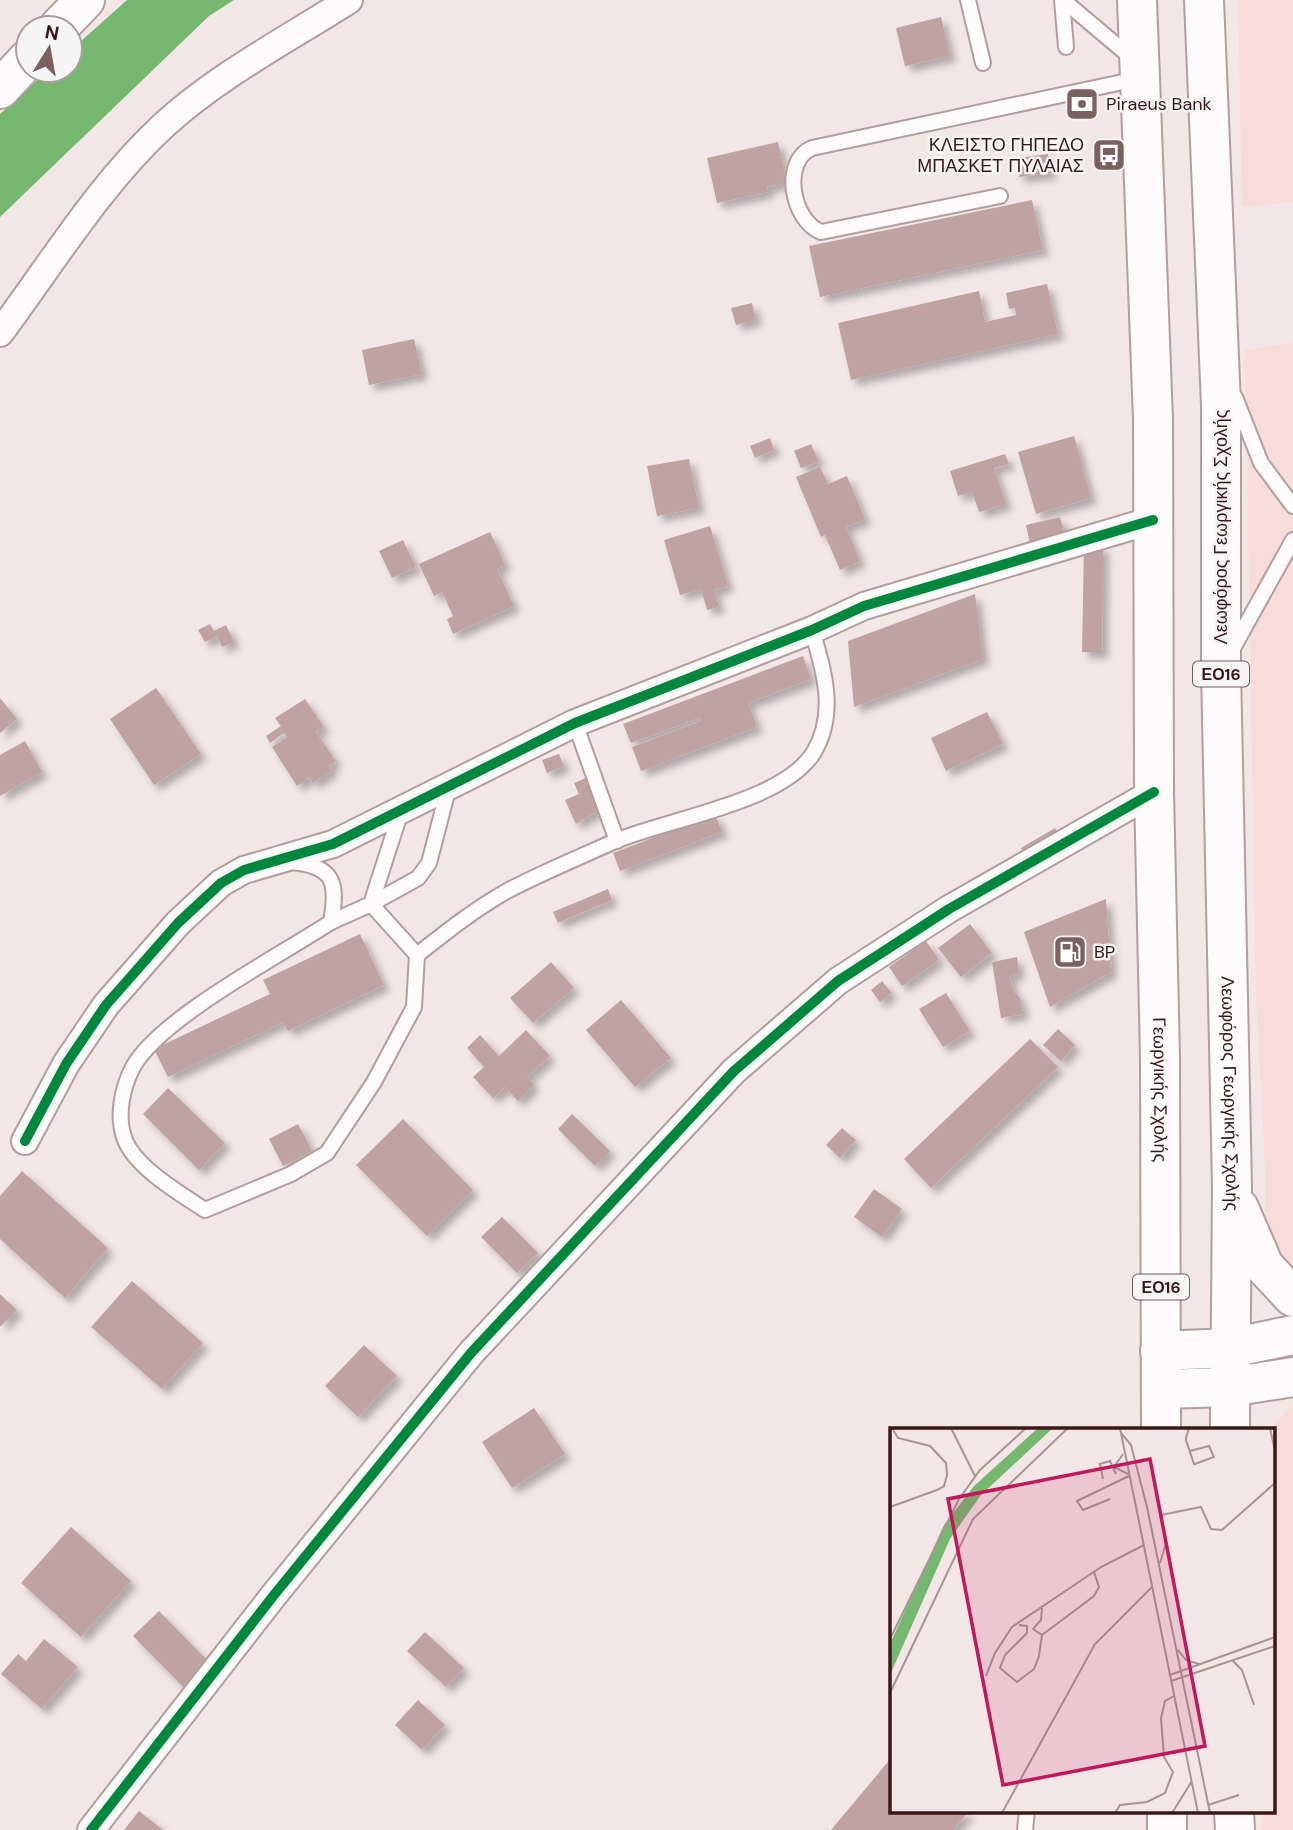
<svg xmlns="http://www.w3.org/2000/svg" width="1293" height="1830" font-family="'DM Sans',sans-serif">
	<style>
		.built { fill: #f8dcda }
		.water { fill: #76b770 }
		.building { fill: #bfa2a2; filter: url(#shadow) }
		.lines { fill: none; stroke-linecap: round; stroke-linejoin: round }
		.lane-casing { stroke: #b39e9e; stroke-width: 18 }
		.street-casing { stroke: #b39e9e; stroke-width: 30 }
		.secondary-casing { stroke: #b39e9e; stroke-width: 42 }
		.primary-casing { stroke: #b39e9e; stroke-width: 42 }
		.lane { stroke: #fdfbfb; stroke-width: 14 }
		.street { stroke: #fdfbfb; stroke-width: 26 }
		.secondary { stroke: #fdfbfb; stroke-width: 38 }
		.primary { stroke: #fdfbfb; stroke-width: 38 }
		.cycleway-casing { stroke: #f5f5f5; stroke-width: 15 }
		.cycleway { stroke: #00873e; stroke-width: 10 }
		.labels { text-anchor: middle; stroke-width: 5; stroke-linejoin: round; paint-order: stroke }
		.shield { fill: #f5f5f5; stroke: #735a5a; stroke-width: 2 }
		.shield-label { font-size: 16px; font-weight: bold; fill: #3b1818 }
		.poi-label { font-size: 18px; fill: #3b1818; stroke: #f5f5f5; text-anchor: start }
		.street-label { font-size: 18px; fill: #3b1818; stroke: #f5f5f5 }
		.inset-road { fill: none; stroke: #a99494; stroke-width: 2 }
		.view { fill: #c2185b; fill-opacity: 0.15; stroke: #c2185b; stroke-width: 3.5 }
		.inset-edge { fill: none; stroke: #3b1818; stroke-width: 3.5 }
	</style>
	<defs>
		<filter id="shadow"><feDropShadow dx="6" dy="6" stdDeviation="3.5" flood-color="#0004"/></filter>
	</defs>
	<rect width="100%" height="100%" fill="#f2e7e6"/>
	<g class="built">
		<path d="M1238 0H1293V202L1242 207Z"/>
		<path d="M1293 343V1284L1265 1246V1168L1256 995 1245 350Z"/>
		<path d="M1293 1403V1830H1262L1263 1811H1274V1429H1270Z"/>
	</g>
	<path class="water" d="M127 0H234L209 16 0 217V114L49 70H70V51Z"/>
	<g class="building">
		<path d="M941 17 950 56 905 66 896 28Z"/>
		<path d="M778 142 787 183 767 187 768 192 717 203 707 158Z"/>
		<path d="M1048 154 1051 173 1019 177 1017 158Z"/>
		<path d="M1032 200 1043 250 820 297 809 246Z"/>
		<path d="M1047 284 1058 334 851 380 838 323 979 291 985 322 1016 315 1015 308 1009 309 1006 293Z"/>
		<path d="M752 303 756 320 736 325 731 308Z"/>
		<path d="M414 339 422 374 369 385 362 350Z"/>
		<path d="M1074 436 1091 498 1036 514 1018 452Z"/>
		<path d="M770 438 774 450 755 458 750 446Z"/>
		<path d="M811 444 819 462 801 468 794 451Z"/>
		<path d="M1005 454 1009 464 994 468 1006 504 979 512 972 492 958 496 950 471Z"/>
		<path d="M689 459 699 508 657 516 647 466Z"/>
		<path d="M820 467 828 484 847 476 865 519 846 527 860 561 840 570 825 535 821 537 796 477Z"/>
		<path d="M1060 517 1066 540 1031 548 1026 525Z"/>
		<path d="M710 526 728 586 714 590 719 607 707 610 701 589 680 595 664 540Z"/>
		<path d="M490 532 505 565 497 569 514 606 453 634 447 619 453 616 442 592 434 596 419 564Z"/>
		<path d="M403 540 416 567 392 578 379 551Z"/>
		<path d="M1084 546H1103L1102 653 1082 652Z"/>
		<path d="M975 594 983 659 854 707 848 641Z"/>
		<path d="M210 624 214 631 226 625 234 642 222 647 217 636 205 642 198 630Z"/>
		<path d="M803 656 811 679 748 703 757 727 641 771 632 747 701 721 699 718 631 743 623 724Z"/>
		<path d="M156 688 201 754 154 785 110 719Z"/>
		<path d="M0 698 17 719 0 733Z"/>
		<path d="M305 699 324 727 316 732 336 761 329 766 332 771 313 783 309 777 297 786 272 747 287 737 284 733 270 743 266 736 281 726 275 718Z"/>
		<path d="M987 712 1003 744 946 771 931 738Z"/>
		<path d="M25 741 42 772 0 796V755Z"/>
		<path d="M559 754 564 766 547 773 542 760Z"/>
		<path d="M588 777 602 808 576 824 565 800 579 794 574 783Z"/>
		<path d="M715 814 722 832 620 871 613 853Z"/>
		<path d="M1055 828 1061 840 1028 860 1021 848Z"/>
		<path d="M608 889 612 900 558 923 553 912Z"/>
		<path d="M1106 899 1111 972 1050 1007 1024 932Z"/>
		<path d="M970 924 992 953 961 977 938 948Z"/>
		<path d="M360 934 384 985 288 1031 283 1022 168 1077 154 1049 270 994 263 980Z"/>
		<path d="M926 941 939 960 902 986 889 967Z"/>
		<path d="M1017 957 1019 973 1010 976 1013 990 1020 998 1023 1014 1001 1018 992 962Z"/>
		<path d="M551 962 574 988 533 1023 510 998Z"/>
		<path d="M882 981 892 993 880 1002 871 990Z"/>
		<path d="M946 993 970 1031 943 1047 919 1009Z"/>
		<path d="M621 1000 671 1058 635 1087 586 1030Z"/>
		<path d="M1058 1029 1075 1045 1061 1061 1043 1045Z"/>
		<path d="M526 1030 550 1056 527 1077 534 1085 518 1101 505 1087 493 1098 473 1077 484 1067 467 1048 480 1035 499 1056Z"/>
		<path d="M1030 1039 1058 1067 931 1188 904 1159Z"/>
		<path d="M168 1088 225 1143 199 1170 143 1114Z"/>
		<path d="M572 1114 610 1151 595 1166 558 1129Z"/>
		<path d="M403 1119 473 1190 427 1236 356 1165Z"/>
		<path d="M298 1124 312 1151 283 1166 269 1139Z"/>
		<path d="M842 1128 856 1140 840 1158 826 1145Z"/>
		<path d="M22 1171 108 1248 65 1298 0 1239V1196Z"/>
		<path d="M874 1189 902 1209 882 1237 854 1217Z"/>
		<path d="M502 1217 538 1253 517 1273 481 1237Z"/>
		<path d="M132 1281 203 1343 162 1389 91 1327Z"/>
		<path d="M0 1294 17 1310 0 1327Z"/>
		<path d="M364 1345 397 1376 358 1417 325 1386Z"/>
		<path d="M534 1408 565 1454 512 1488 482 1442Z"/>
		<path d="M71 1527 131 1581 81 1637 21 1583Z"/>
		<path d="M159 1611 213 1666 187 1691 133 1636Z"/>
		<path d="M425 1632 464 1668 446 1687 407 1651Z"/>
		<path d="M44 1639 78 1667 42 1709 1 1674 18 1654 26 1661Z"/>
		<path d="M418 1700 445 1725 422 1750 395 1725Z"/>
		<path d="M892 1757V1811H969L953 1830H831Z"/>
		<path d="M139 1811 163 1830H124Z"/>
	</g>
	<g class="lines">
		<defs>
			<g id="lane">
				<path d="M968 0 983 63"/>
				<path d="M1062 0 1066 47"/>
				<path d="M1063 0 1133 59"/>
				<path d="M1000 196 821 232C792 221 781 161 812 148L1137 79"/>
				<path d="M1235 397 1261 463 1293 506"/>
				<path d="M1232 650 1293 540"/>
				<path d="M575 723 617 841"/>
				<path d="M291 862C335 866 338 883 331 922 281 955 160 1018 133 1067 122 1088 116 1117 125 1140 136 1168 181 1194 205 1210L291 1174 327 1153 374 1082 414 1007 417 955 371 904 418 878 429 863 449 786"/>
				<path d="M331 922 371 904 401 811"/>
				<path d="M417 955C446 932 475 909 507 891 541 873 578 858 613 842 666 819 783 803 814 752 837 713 824 671 812 630"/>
				<path d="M1025 1830 1027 1811"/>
			</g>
			<g id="street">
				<path d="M0 333C52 263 100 184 164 125 219 75 288 39 349 0"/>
				<path d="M25 1141 66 1064 106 1005 178 923 221 883 244 870 333 844 575 723 812 630 864 606 1153 520"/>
				<path d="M91 1830 274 1595 471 1353 734 1071 838 981 949 909 1154 792"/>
			</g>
			<g id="secondary">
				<path d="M58 28 85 0"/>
				<path d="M0 89 28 59"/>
				<path d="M1160 1351 1230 1348 1293 1335"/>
				<path d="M1161 1389 1230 1387 1293 1377"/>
			</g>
			<g id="primary">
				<path id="s1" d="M1137 0 1153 419 1154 792 1160 1058 1161 1429"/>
				<path id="s2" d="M1204 0 1221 405V670L1232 1186 1230 1429"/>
				<path d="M1239 1208 1264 1266 1293 1297"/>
				<path d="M1167 1811V1830"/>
				<path d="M1234 1811 1235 1830"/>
			</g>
		</defs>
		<use href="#lane" class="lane-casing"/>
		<use href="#street" class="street-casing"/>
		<use href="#secondary" class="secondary-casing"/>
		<use href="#primary" class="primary-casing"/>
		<use href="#lane" class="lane"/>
		<use href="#street" class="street"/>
		<use href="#secondary" class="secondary"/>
		<use href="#primary" class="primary"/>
		<defs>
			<g id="cycleway">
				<path d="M25 1141 66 1064 106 1005 178 923 221 883 244 870 333 844 575 723 812 630 864 606 1153 520"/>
				<path d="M91 1830 274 1595 471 1353 734 1071 838 981 949 909 1154 792"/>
			</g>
		</defs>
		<use href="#cycleway" class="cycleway-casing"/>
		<use href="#cycleway" class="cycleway"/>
	</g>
	<defs>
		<symbol id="bank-square" viewBox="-11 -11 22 22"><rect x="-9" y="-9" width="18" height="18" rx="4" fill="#7b6060" stroke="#f5f5f5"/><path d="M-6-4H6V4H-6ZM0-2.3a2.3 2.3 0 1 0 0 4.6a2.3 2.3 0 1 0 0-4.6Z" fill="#fff"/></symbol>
		<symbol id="bus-square" viewBox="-11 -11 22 22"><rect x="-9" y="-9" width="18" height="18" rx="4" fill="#7b6060" stroke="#f5f5f5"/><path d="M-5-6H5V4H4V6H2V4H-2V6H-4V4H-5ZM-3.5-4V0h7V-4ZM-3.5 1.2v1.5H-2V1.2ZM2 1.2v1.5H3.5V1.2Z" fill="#fff"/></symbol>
		<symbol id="fuel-square" viewBox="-11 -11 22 22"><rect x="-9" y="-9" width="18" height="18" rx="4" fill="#7b6060" stroke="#f5f5f5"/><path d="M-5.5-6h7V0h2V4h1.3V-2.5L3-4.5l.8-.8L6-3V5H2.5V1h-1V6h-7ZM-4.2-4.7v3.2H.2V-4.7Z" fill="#fff"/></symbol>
	</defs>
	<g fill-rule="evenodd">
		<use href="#bank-square" x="1063" y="85" width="38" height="38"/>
		<use href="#bus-square" x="1090" y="136" width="38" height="38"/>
		<use href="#fuel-square" x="1051" y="933" width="38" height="38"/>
	</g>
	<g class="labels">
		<g class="shield">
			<rect x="1193" y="661.5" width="56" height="25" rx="5"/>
			<rect x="1133" y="1274.5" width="56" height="25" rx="5"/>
		</g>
		<g class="shield-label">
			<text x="1221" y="680">ΕΟ16</text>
			<text x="1161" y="1293">ΕΟ16</text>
		</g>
		<g class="poi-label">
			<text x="1106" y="110">Piraeus Bank</text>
			<text x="1084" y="151" text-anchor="end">ΚΛΕΙΣΤΟ ΓΗΠΕΔΟ<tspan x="1084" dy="21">ΜΠΑΣΚΕΤ ΠΥΛΑΙΑΣ</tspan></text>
			<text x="1094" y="958">BP</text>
		</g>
		<g class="street-label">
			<text transform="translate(1221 527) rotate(-90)" y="6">Λεωφόρος Γεωργικής Σχολής</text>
			<text dy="6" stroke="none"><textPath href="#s1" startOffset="1090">Γεωργικής Σχολής</textPath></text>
			<text dy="6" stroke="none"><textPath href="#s2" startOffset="1094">Λεωφόρος Γεωργικής Σχολής</textPath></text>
		</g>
	</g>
	<g transform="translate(890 1428)">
		<rect width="385" height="385" fill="#f2e7e6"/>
		<path d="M148 0H163L91 67 60 111 0 247V216L54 97 84 58Z" fill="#76b770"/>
		<path class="inset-road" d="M61 0 85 48M230 0 308 385M299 0 296 10V12L304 36H305L324 29 319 18 300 23M380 0 385 23M231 5 241 17 257 79 320 385M233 26 224 39 238 46M213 51 210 36 220 33 226 46M220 71 193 82 187 73 239 48M0 79 47 62 54 58 57 47 56 35 40 18 8 10 2 0M270 135 276 115 271 87 311 79 321 101 332 102 385 55M129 197 137 198V205L115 227 110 240 127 254 144 241 149 228 152 207 143 201 151 192 152 180M152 207 204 168 209 159 204 144M0 211 69 71 90 42 136 0M288 222 296 232 309 236M343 233 352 242 364 277M280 247 385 209M96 248 105 225 122 199 211 139 254 117M281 253 385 218M0 265 83 91 178 0M318 377 349 367M112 385 205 216 262 159M225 385 230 377 257 374 275 365 283 344 274 329 271 290 275 273 284 268M282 385 302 353"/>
		<path class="view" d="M260 31 315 318 113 357 58 71Z"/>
		<rect width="385" height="385" class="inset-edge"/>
	</g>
	<g transform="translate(49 49) rotate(11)"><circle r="33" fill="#f5f5f5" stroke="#ab9d9d" stroke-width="2"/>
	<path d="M0-5L12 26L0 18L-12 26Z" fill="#7b6060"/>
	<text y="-10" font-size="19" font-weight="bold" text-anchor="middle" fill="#3b1818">N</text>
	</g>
</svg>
